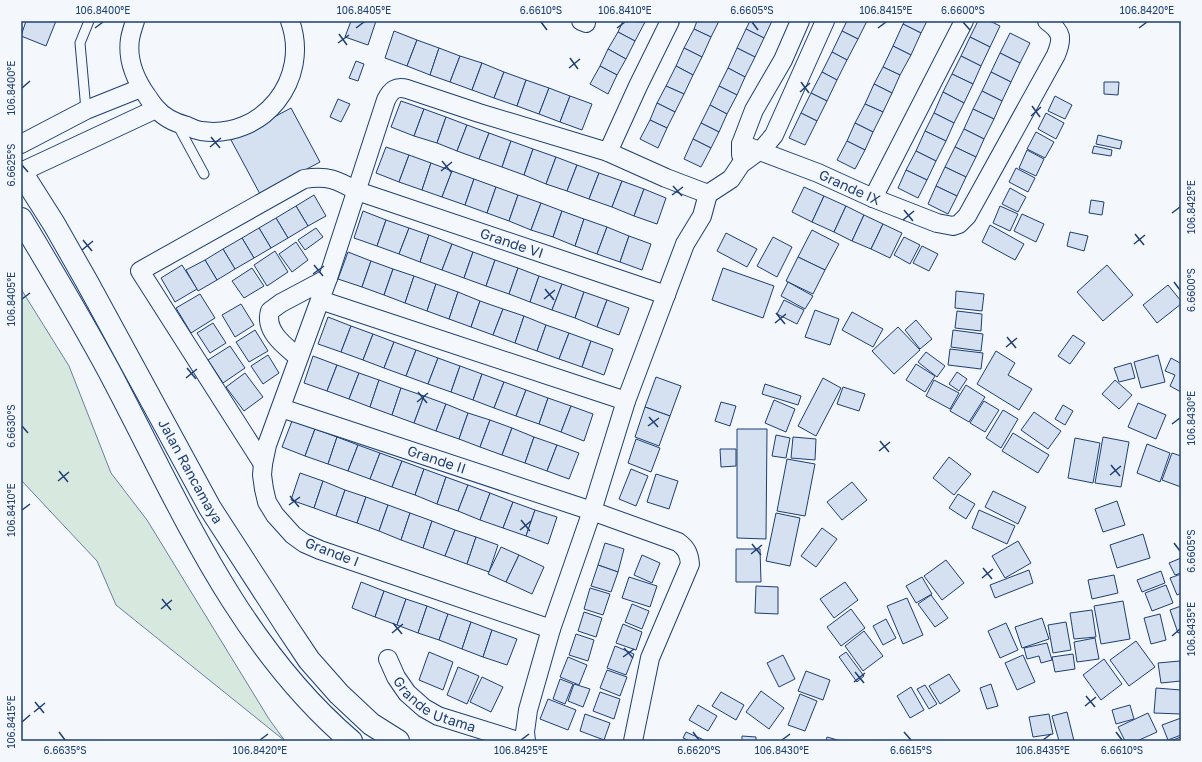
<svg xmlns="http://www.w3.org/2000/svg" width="1202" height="762" font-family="'Golos Text',sans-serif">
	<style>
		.green { fill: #d7e8df; stroke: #687fa3 }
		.building { fill: #d5e0f0; stroke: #1d3f73 }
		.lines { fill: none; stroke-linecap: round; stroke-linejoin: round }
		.lane-casing { stroke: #1d3f73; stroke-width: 11 }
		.street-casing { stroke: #1d3f73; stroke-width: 20 }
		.secondary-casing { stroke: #1d3f73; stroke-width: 24 }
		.lane { stroke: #f4f7fb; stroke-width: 9 }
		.street { stroke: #f4f7fb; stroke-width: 18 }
		.secondary { stroke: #f4f7fb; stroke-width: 22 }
		.ticks { fill: none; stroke: #1d3f73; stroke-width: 1.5 }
		.labels { text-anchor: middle; stroke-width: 3; stroke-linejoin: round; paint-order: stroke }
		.street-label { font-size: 14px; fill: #1d3f73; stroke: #f4f7fb }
		.neatline { fill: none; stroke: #1d3f73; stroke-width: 1.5 }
		.ticks-label { font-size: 10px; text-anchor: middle; fill: #1d3f73 }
	</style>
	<rect width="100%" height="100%" fill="#f4f7fb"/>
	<path class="green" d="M21 289 69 366 111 473 147 520 269 719 285 741 116 605 97 561 21 480Z"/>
	<g class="building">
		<path d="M26 21H56L46 46 21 36Z"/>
		<path d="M351 21H376L368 45 345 37Z"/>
		<path d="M623 21 645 22 635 41 618 32Z"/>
		<path d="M697 21H719L711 37 694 29Z"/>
		<path d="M750 21H772L764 38 746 29Z"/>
		<path d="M847 21H867L858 39 842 31Z"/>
		<path d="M905 21H927L921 33 903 24Z"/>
		<path d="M978 21H990L1000 26 990 47 970 37Z"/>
		<path d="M903 24 921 33 911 55 893 46Z"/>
		<path d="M694 29 711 37 702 57 684 48Z"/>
		<path d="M746 29 764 38 755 57 737 48Z"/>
		<path d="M394 31 417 40 407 66 385 58Z"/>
		<path d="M842 31 858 39 847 60 832 52Z"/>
		<path d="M618 32 635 41 626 59 608 49Z"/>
		<path d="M1010 33 1030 43 1020 63 1000 53Z"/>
		<path d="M970 37 990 47 981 66 961 56Z"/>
		<path d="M417 40 439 48 430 75 407 66Z"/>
		<path d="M893 46 911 55 900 75 883 67Z"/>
		<path d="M439 48 460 56 450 82 430 75Z"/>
		<path d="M684 48 702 57 693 75 676 66Z"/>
		<path d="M737 48 755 57 745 77 728 68Z"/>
		<path d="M608 49 626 59 617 75 600 66Z"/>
		<path d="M832 52 847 60 837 80 822 72Z"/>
		<path d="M1000 53 1020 63 1011 82 991 72Z"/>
		<path d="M460 56 482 63 472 90 450 82Z"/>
		<path d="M961 56 981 66 973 84 952 74Z"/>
		<path d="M356 61 364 64 358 81 349 78Z"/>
		<path d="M482 63 504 72 494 98 472 90Z"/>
		<path d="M600 66 617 75 608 94 590 84Z"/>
		<path d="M676 66 693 75 684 94 666 86Z"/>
		<path d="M883 67 900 75 892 93 874 84Z"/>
		<path d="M728 68 745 77 737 95 719 86Z"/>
		<path d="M504 72 526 80 517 106 494 98Z"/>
		<path d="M822 72 837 80 827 101 811 93Z"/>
		<path d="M991 72 1011 82 1002 101 982 91Z"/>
		<path d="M952 74 973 84 964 103 943 92Z"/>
		<path d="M526 80 549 88 539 114 517 106Z"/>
		<path d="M1104 82H1119L1118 95 1104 94Z"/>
		<path d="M874 84 892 93 883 112 865 104Z"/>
		<path d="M666 86 684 94 675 112 657 103Z"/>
		<path d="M719 86 737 95 727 114 710 105Z"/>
		<path d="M549 88 570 96 560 122 539 114Z"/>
		<path d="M982 91 1002 101 994 119 973 109Z"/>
		<path d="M943 92 964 103 954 123 934 113Z"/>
		<path d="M811 93 827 101 817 121 801 113Z"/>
		<path d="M570 96 592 104 582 130 560 122Z"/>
		<path d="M1055 96 1072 105 1065 119 1048 111Z"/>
		<path d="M338 99 350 104 341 122 330 117Z"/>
		<path d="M401 101 424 109 414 136 391 127Z"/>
		<path d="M657 103 675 112 667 128 650 120Z"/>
		<path d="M865 104 883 112 873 132 855 123Z"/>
		<path d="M710 105 727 114 719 132 701 123Z"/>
		<path d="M291 108 320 162 260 194 231 140Z"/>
		<path d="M424 109 446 117 437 143 414 136Z"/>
		<path d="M973 109 994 119 984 139 964 129Z"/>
		<path d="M801 113 817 121 805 145 789 138Z"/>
		<path d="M934 113 954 123 946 141 925 131Z"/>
		<path d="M1046 113 1064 123 1056 139 1038 129Z"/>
		<path d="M446 117 467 125 457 151 437 143Z"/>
		<path d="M650 120 667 128 658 148 640 139Z"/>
		<path d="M701 123 719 132 711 148 693 139Z"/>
		<path d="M855 123 873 132 865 150 847 141Z"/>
		<path d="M467 125 489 133 479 159 457 151Z"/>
		<path d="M964 129 984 139 976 157 955 147Z"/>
		<path d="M925 131 946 141 936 161 916 151Z"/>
		<path d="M1036 132 1054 142 1045 158 1027 149Z"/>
		<path d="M489 133 511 141 502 167 479 159Z"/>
		<path d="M1098 135 1122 141 1120 149 1096 144Z"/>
		<path d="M693 139 711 148 701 167 684 159Z"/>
		<path d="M511 141 533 149 524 175 502 167Z"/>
		<path d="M847 141 865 150 855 169 837 160Z"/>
		<path d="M1094 146 1112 150 1111 156 1092 153Z"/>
		<path d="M386 147 409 155 399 182 376 173Z"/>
		<path d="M955 147 976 157 966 177 945 167Z"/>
		<path d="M533 149 556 157 546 184 524 175Z"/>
		<path d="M1027 150 1044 159 1036 176 1019 168Z"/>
		<path d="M916 151 936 161 927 180 906 170Z"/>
		<path d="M409 155 431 163 422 190 399 182Z"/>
		<path d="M556 157 577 165 567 191 546 184Z"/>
		<path d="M431 163 452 171 442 197 422 190Z"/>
		<path d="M577 165 599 173 589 199 567 191Z"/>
		<path d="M945 167 966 177 957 196 936 186Z"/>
		<path d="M1016 168 1035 178 1028 192 1009 182Z"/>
		<path d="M906 170 927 180 918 198 898 188Z"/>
		<path d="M452 171 474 179 465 205 442 197Z"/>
		<path d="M599 173 622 181 612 207 589 199Z"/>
		<path d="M474 179 496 187 487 213 465 205Z"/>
		<path d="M622 181 644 189 634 216 612 207Z"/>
		<path d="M936 186 957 196 948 214 928 204Z"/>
		<path d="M496 187 518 195 509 221 487 213Z"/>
		<path d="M804 187 824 196 812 222 792 212Z"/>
		<path d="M1010 188 1026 197 1018 212 1002 204Z"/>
		<path d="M644 189 666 198 657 224 634 216Z"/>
		<path d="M314 195 326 216 308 226 296 206Z"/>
		<path d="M518 195 541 203 531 230 509 221Z"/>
		<path d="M824 196 846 206 834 232 812 222Z"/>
		<path d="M1091 200 1104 202 1102 215 1089 213Z"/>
		<path d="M541 203 562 211 553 237 531 230Z"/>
		<path d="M296 206 308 226 288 238 276 218Z"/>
		<path d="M846 206 864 215 852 241 834 232Z"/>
		<path d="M1000 206 1018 214 1010 231 993 223Z"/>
		<path d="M363 211 386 220 377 246 354 238Z"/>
		<path d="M562 211 584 219 575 246 553 237Z"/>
		<path d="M1022 214 1044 224 1036 242 1014 231Z"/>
		<path d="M864 215 883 224 871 249 852 241Z"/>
		<path d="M276 218 288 238 271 248 259 228Z"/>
		<path d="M584 219 607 227 597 254 575 246Z"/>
		<path d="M386 220 409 228 399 254 377 246Z"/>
		<path d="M883 224 902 233 890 258 871 249Z"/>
		<path d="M990 225 1024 244 1015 260 982 242Z"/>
		<path d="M607 227 629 236 620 262 597 254Z"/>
		<path d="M259 228 271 248 254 258 242 238Z"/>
		<path d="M316 228 323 237 305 250 298 240Z"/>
		<path d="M409 228 429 235 420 262 399 254Z"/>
		<path d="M812 230 839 244 825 270 798 257Z"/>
		<path d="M1070 232 1088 236 1084 251 1067 246Z"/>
		<path d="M726 233 757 249 747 267 717 251Z"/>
		<path d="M429 235 452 244 442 270 420 262Z"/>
		<path d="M629 236 651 244 642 270 620 262Z"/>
		<path d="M773 237 792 247 777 277 757 266Z"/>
		<path d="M904 237 920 245 910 264 894 255Z"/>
		<path d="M242 238 254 258 235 269 223 249Z"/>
		<path d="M296 242 308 260 292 272 279 254Z"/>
		<path d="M452 244 473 252 464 278 442 270Z"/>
		<path d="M922 246 938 254 929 271 913 263Z"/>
		<path d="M223 249 235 269 217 280 205 260Z"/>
		<path d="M275 251 288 272 267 286 254 265Z"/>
		<path d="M348 252 371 261 362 287 338 279Z"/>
		<path d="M473 252 495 260 486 286 464 278Z"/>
		<path d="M798 257 825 270 813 294 786 281Z"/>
		<path d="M205 260 217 280 198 291 186 270Z"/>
		<path d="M495 260 518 268 509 294 486 286Z"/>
		<path d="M371 261 393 269 384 295 362 287Z"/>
		<path d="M182 265 197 289 175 302 161 278Z"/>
		<path d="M1107 265 1133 295 1103 321 1077 292Z"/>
		<path d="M252 268 264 286 244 298 232 281Z"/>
		<path d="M518 268 539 276 530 302 509 294Z"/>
		<path d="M723 268 774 286 763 318 712 300Z"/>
		<path d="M393 269 414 276 405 303 384 295Z"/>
		<path d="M414 276 436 284 427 311 405 303Z"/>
		<path d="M539 276 562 284 552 310 530 302Z"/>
		<path d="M788 282 813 296 805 309 781 296Z"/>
		<path d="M436 284 458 292 449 319 427 311Z"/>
		<path d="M562 284 584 292 575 318 552 310Z"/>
		<path d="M1168 285 1181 301V304L1157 323 1143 305Z"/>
		<path d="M956 291 984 294 982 311 955 308Z"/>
		<path d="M458 292 480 301 471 327 449 319Z"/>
		<path d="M584 292 607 300 597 327 575 318Z"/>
		<path d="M200 294 215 318 191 333 176 308Z"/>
		<path d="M607 300 629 308 619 335 597 327Z"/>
		<path d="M784 300 804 310 797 324 777 314Z"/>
		<path d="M480 301 503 309 493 335 471 327Z"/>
		<path d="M241 304 254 325 235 337 222 315Z"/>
		<path d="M503 309 524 316 515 343 493 335Z"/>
		<path d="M815 310 839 319 830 345 805 337Z"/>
		<path d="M957 311 982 314 981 331 955 328Z"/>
		<path d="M852 312 883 329 873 347 842 330Z"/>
		<path d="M524 316 546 325 537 351 515 343Z"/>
		<path d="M328 317 351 326 341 352 318 344Z"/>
		<path d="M916 320 932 339 920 349 905 330Z"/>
		<path d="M213 323 226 343 210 353 197 333Z"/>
		<path d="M546 325 569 333 559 359 537 351Z"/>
		<path d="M351 326 373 334 363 360 341 352Z"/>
		<path d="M898 327 920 350 894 374 872 351Z"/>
		<path d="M255 330 268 351 249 362 236 342Z"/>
		<path d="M953 330 983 334 981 351 951 347Z"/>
		<path d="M569 333 591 341 582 367 559 359Z"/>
		<path d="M373 334 394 342 384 368 363 360Z"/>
		<path d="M1073 335 1085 343 1070 364 1058 356Z"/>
		<path d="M591 341 613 349 604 375 582 367Z"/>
		<path d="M394 342 416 350 406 376 384 368Z"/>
		<path d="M230 346 245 368 223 383 208 360Z"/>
		<path d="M950 349 983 353 981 369 948 365Z"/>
		<path d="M416 350 438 358 428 384 406 376Z"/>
		<path d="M996 351 1015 363 1008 375 1032 389 1019 410 977 384Z"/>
		<path d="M926 352 945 366 937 377 918 362Z"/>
		<path d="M268 355 279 373 263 384 251 366Z"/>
		<path d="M1158 355 1165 382 1141 388 1134 362Z"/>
		<path d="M313 356 337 365 327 391 304 383Z"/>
		<path d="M438 358 460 366 451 392 428 384Z"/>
		<path d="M1171 358 1180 363 1181 361V392L1170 386 1175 375 1165 371Z"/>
		<path d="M1131 363 1135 378 1119 382 1114 368Z"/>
		<path d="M916 364 935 376 925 392 906 380Z"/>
		<path d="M337 365 359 373 349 399 327 391Z"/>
		<path d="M460 366 482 374 473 400 451 392Z"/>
		<path d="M957 372 967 379 959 391 949 384Z"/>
		<path d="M245 373 263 397 244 411 226 387Z"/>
		<path d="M359 373 379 380 370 407 349 399Z"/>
		<path d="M482 374 504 382 494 408 473 400Z"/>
		<path d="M656 377 681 386 670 416 645 407Z"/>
		<path d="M823 378 841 388 816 436 798 426Z"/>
		<path d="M379 380 401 388 392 415 370 407Z"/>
		<path d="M934 380 959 393 950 409 926 396Z"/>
		<path d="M1115 380 1132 395 1119 409 1102 394Z"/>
		<path d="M504 382 526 390 516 416 494 408Z"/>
		<path d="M765 384 801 396 798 405 762 394Z"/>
		<path d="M966 385 985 397 969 422 950 411Z"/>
		<path d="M843 387 865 394 859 411 837 404Z"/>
		<path d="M401 388 424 396 414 423 392 415Z"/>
		<path d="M526 390 548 398 539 424 516 416Z"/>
		<path d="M424 396 446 404 436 431 414 423Z"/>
		<path d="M548 398 571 406 561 432 539 424Z"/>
		<path d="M774 400 795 409 786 432 765 423Z"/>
		<path d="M984 401 999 410 985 432 970 423Z"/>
		<path d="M721 402 736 406 730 426 715 421Z"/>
		<path d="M1138 403 1166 415 1156 439 1128 427Z"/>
		<path d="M446 404 468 413 459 439 436 431Z"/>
		<path d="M1063 405 1073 411 1065 425 1055 419Z"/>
		<path d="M571 406 593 414 584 441 561 432Z"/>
		<path d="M645 407 670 416 659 446 635 437Z"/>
		<path d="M1003 410 1018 419 1001 448 986 438Z"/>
		<path d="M1034 412 1061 431 1048 449 1021 430Z"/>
		<path d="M468 413 490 420 480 447 459 439Z"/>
		<path d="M490 420 512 428 502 455 480 447Z"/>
		<path d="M292 421 315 429 305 456 282 447Z"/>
		<path d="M512 428 534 437 525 463 502 455Z"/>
		<path d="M315 429 337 437 328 464 305 456Z"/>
		<path d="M737 429H767L766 539 737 538Z"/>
		<path d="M1013 433 1049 455 1038 473 1002 451Z"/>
		<path d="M776 435 790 438 786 458 772 456Z"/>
		<path d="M337 437 358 445 348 471 328 464Z"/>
		<path d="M534 437 557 445 547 471 525 463Z"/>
		<path d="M793 437 816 439 815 460 791 458Z"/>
		<path d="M1103 437 1129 442 1121 487 1095 483Z"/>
		<path d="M1075 438 1100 443 1093 483 1068 478Z"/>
		<path d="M636 439 660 448 651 472 628 463Z"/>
		<path d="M1147 444 1170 453 1160 482 1137 473Z"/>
		<path d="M358 445 380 453 370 479 348 471Z"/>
		<path d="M557 445 579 453 569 479 547 471Z"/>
		<path d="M720 449H736V466L721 467Z"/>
		<path d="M380 453 402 461 392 487 370 479Z"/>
		<path d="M1172 453 1181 456V487L1162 480Z"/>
		<path d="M949 457 971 474 954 495 933 478Z"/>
		<path d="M787 459 815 464 805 516 777 511Z"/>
		<path d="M402 461 424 469 415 495 392 487Z"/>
		<path d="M424 469 446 477 437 504 415 495Z"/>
		<path d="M631 469 648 476 636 506 619 499Z"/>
		<path d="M300 473 323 481 314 508 291 500Z"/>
		<path d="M656 474 678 481 669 509 647 502Z"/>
		<path d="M446 477 468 485 458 511 437 504Z"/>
		<path d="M323 481 345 490 336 516 314 508Z"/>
		<path d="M852 482 867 500 842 520 827 502Z"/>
		<path d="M468 485 490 493 480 520 458 511Z"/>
		<path d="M345 490 366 497 357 523 336 516Z"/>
		<path d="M993 491 1026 507 1018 524 985 507Z"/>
		<path d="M490 493 513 502 503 528 480 520Z"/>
		<path d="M958 494 975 504 966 519 949 508Z"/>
		<path d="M366 497 388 505 379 531 357 523Z"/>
		<path d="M1117 501 1125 525 1103 532 1095 509Z"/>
		<path d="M513 502 535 510 526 536 503 528Z"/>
		<path d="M388 505 410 513 401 540 379 531Z"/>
		<path d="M535 510 557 517 548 544 526 536Z"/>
		<path d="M979 510 1015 526 1007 544 972 528Z"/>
		<path d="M410 513 432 521 423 548 401 540Z"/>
		<path d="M776 513 800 518 790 566 766 561Z"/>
		<path d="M432 521 455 530 445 556 423 548Z"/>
		<path d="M822 528 837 539 816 567 801 556Z"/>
		<path d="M455 530 476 537 467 564 445 556Z"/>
		<path d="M1143 534 1150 558 1117 568 1110 545Z"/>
		<path d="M476 537 498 545 489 572 467 564Z"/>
		<path d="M1018 541 1031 563 1005 578 992 556Z"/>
		<path d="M605 543 624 549 618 572 598 565Z"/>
		<path d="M501 547 519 555 506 582 488 574Z"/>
		<path d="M736 549H760L761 582H736Z"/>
		<path d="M519 555 544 567 532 594 506 582Z"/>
		<path d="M642 555 660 563 652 583 634 575Z"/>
		<path d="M1181 558V573L1175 575 1169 563Z"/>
		<path d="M946 560 964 583 942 600 924 576Z"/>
		<path d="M598 565 618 572 611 592 591 586Z"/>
		<path d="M1029 570 1033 583 995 598 990 585Z"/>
		<path d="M1161 571 1165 583 1142 592 1137 580Z"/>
		<path d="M1181 574V593L1177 595 1170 578Z"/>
		<path d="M1114 575 1118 593 1092 599 1088 580Z"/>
		<path d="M629 577 657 586 650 607 622 598Z"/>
		<path d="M922 577 932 594 916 603 906 586Z"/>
		<path d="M361 582 384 591 375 617 352 608Z"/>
		<path d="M845 582 858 600 834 618 820 599Z"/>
		<path d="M1166 585 1173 603 1152 611 1145 593Z"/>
		<path d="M756 586 778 587V614L755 613Z"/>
		<path d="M590 588 610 594 603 615 584 609Z"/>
		<path d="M384 591 406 599 397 625 375 617Z"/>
		<path d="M931 595 948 618 935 627 918 604Z"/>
		<path d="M907 598 923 635 903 644 887 606Z"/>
		<path d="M406 599 427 606 418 633 397 625Z"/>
		<path d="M1123 601 1130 639 1101 644 1094 606Z"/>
		<path d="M632 604 649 611 642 629 625 622Z"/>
		<path d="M427 606 448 614 439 640 418 633Z"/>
		<path d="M1181 606V632L1178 633 1170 610Z"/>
		<path d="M851 609 865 628 841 646 827 627Z"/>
		<path d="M1092 610 1096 637 1074 639 1070 613Z"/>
		<path d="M584 612 602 618 596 637 578 631Z"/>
		<path d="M448 614 471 622 462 649 439 640Z"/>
		<path d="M1160 614 1166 640 1151 644 1144 618Z"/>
		<path d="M1042 618 1049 639 1022 648 1015 627Z"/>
		<path d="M886 619 896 638 883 645 873 626Z"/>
		<path d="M471 622 492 630 483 657 462 649Z"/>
		<path d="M1066 622 1071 650 1053 653 1048 625Z"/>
		<path d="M1006 623 1018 650 1000 658 988 631Z"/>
		<path d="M623 624 642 632 636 650 616 643Z"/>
		<path d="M492 630 517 639 507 665 483 657Z"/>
		<path d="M864 631 883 656 863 671 845 646Z"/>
		<path d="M576 634 594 640 588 661 569 655Z"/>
		<path d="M1095 638 1099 659 1077 662 1074 642Z"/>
		<path d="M1136 641 1155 667 1129 686 1110 660Z"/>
		<path d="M1047 643 1052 660 1041 663 1039 656 1027 659 1024 648Z"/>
		<path d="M615 646 634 654 626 675 607 668Z"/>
		<path d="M429 652 453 662 443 690 419 680Z"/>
		<path d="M846 652 864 676 857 682 839 657Z"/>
		<path d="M1073 654 1075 669 1055 672 1052 657Z"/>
		<path d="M783 655 795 679 779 687 767 663Z"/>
		<path d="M1023 655 1035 682 1017 690 1005 663Z"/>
		<path d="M568 657 587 665 579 685 560 677Z"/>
		<path d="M1104 659 1122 684 1101 700 1083 675Z"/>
		<path d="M1180 661 1181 681 1161 683 1158 663Z"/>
		<path d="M458 667 479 676 467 704 447 695Z"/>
		<path d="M607 670 627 677 620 696 600 688Z"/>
		<path d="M806 671 830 680 823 700 798 691Z"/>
		<path d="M949 674 960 691 940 704 929 686Z"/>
		<path d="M482 677 503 687 491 712 470 702Z"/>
		<path d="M560 679 573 684 565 704 553 699Z"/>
		<path d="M574 684 590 689 583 707 568 701Z"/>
		<path d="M991 684 998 706 987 709 980 688Z"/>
		<path d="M925 685 937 704 929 709 917 689Z"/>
		<path d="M911 687 924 710 910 718 897 696Z"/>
		<path d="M1156 688 1181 690V714L1154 713Z"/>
		<path d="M761 691 784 708 769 729 746 712Z"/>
		<path d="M600 692 620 699 614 719 593 711Z"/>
		<path d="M721 692 744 705 736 720 712 706Z"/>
		<path d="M800 694 817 701 805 731 788 725Z"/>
		<path d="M548 699 576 710 568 730 540 719Z"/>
		<path d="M698 705 717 716 708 731 689 720Z"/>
		<path d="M1130 705 1134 719 1116 724 1112 710Z"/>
		<path d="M1067 712 1074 741H1059L1052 716Z"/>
		<path d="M1148 713 1157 732 1137 741H1125L1118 727Z"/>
		<path d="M585 714 610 723 604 740 580 731Z"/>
		<path d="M1049 714 1053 734 1033 737 1029 717Z"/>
		<path d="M1181 718V735L1168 740 1162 725Z"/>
		<path d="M686 732 704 740V741H690L683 738Z"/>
		<path d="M742 736 756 737V741H742Z"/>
		<path d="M827 737 841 741H826Z"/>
		<path d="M1181 737V741H1170Z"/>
	</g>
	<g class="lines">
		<defs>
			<g id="lane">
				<path d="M86 110 80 43 89 21"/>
				<path d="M177 124 204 174"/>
			</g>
			<g id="street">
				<path d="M135 21C133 27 131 33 130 39 127 59 135 79 147 96 150 100 152 104 156 108 163 117 176 123 187 126 191 128 196 130 201 131 263 140 311 79 290 21"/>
				<path d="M581 21 586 23"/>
				<path d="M21 144 86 110 141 88"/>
				<path id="s1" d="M741 144 818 173 873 198 937 223 953 226 959 224 967 216 1056 55C1063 38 1062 32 1047 21"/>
				<path d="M608 152 638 86 670 21"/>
				<path d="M741 155V144L754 110 783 60 800 21"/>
				<path d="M21 172 156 109"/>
				<path d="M873 198 964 21"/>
				<path d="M320 300 626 401"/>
				<path d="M298 357C285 346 264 331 270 311L281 303 328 278"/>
				<path id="s2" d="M281 408 592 511 678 542C686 548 689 553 690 564L650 658 633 741"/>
				<path id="s3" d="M263 464 140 271 304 179C328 175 337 180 357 191L666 295"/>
				<path d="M551 629 320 550 304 543 293 535 275 515 267 502 264 489 262 475 263 464 267 445 328 278 386 100C391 90 396 86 407 89L479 113 608 152 666 178 708 194"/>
				<path id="s4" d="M388 659 396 677 407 693 424 708 438 716 518 741"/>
				<path d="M526 741 525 732 528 710 551 629 592 511 626 401 685 244 702 216 708 194 731 179 741 164 764 147 774 135 825 21"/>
			</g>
			<g id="secondary">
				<path id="s5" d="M21 172 54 224 87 282 210 508 287 627 309 660 339 694 371 724 398 741"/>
				<path d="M21 219C51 269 81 319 109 371 178 501 236 643 351 741"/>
			</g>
		</defs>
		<use href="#lane" class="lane-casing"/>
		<use href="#street" class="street-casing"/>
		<use href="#secondary" class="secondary-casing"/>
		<use href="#lane" class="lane"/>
		<use href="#street" class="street"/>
		<use href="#secondary" class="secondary"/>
	</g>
	<path class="ticks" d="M541 22 547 30M752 22 758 30M963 22 970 30M95 28 103 22M356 28 364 22M617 28 625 22M878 28 886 22M1139 28 1147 22M339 34 347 45M338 43 349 35M570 58 578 69M569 68 580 59M801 82 809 93M22 88 30 81M800 92 810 83M1032 106 1040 117M1031 116 1041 107M211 137 220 148M210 147 221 138M442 161 451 172M22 165 28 172M441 171 452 162M673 186 682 196M672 195 683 187M904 210 913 221M1172 213 1180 207M903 220 914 211M1135 234 1144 245M83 240 92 251M1134 244 1145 235M82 250 93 241M314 265 323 276M313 274 324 266M1174 282 1180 290M545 289 554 300M22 299 30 293M544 299 555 290M776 313 785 324M775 323 786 314M1007 337 1016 348M1006 347 1017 338M187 368 196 379M186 378 197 369M418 392 427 403M417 402 428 393M649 417 658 427M1172 424 1180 418M22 426 28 433M648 426 659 418M880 441 889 452M879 451 890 442M1111 465 1120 476M59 471 68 482M1110 475 1121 466M58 481 69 472M290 496 299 507M289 505 300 497M22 510 30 504M521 520 530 531M520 530 531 521M1174 543 1180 551M752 544 761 555M751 554 762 545M983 568 992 579M982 578 993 569M162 599 171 610M161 609 172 600M393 623 402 634M392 633 403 624M1172 636 1180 629M624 648 633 658M623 657 634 649M855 672 864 683M854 682 865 673M1086 696 1095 707M35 702 44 713M1085 706 1096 697M34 712 45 703M22 722 30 715M59 732 65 740M693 732 699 740M904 732 911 740M1116 732 1122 740M260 740 268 734M521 740 529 734M782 740 790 734M1043 740 1051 734"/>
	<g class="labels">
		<g class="street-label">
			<text dy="5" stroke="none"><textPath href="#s1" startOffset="117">Grande IX</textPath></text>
			<text dy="5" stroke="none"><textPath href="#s3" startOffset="636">Grande VI</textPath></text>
			<text dy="5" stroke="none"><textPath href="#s2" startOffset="164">Grande II</textPath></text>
			<text dy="5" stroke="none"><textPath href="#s5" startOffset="344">Jalan Rancamaya</textPath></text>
			<text transform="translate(332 552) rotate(21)" y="5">Grande I</text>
			<text dy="5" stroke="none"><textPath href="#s4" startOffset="69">Grande Utama</textPath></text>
		</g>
	</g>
	<rect width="1202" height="762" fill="none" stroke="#f4f7fb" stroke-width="44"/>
	<rect x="22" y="22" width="1158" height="718" class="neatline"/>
	<g class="ticks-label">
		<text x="103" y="14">106.8400°E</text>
		<text x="364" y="14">106.8405°E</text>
		<text x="541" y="14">6.6610°S</text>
		<text x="625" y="14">106.8410°E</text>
		<text x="752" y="14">6.6605°S</text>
		<text x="886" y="14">106.8415°E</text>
		<text x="963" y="14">6.6600°S</text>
		<text x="1147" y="14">106.8420°E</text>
		<text transform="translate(11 88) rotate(-90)" y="4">106.8400°E</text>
		<text transform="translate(11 165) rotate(-90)" y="4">6.6625°S</text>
		<text transform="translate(1191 207) rotate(-90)" y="4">106.8425°E</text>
		<text transform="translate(1191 290) rotate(-90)" y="4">6.6600°S</text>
		<text transform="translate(11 299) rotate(-90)" y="4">106.8405°E</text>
		<text transform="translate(1191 418) rotate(-90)" y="4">106.8430°E</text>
		<text transform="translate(11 426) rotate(-90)" y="4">6.6630°S</text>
		<text transform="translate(11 510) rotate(-90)" y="4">106.8410°E</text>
		<text transform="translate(1191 551) rotate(-90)" y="4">6.6605°S</text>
		<text transform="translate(1191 629) rotate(-90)" y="4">106.8435°E</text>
		<text transform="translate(11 722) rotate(-90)" y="4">106.8415°E</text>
		<text x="65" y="754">6.6635°S</text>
		<text x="260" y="754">106.8420°E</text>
		<text x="521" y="754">106.8425°E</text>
		<text x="699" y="754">6.6620°S</text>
		<text x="782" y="754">106.8430°E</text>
		<text x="911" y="754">6.6615°S</text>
		<text x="1043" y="754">106.8435°E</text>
		<text x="1122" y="754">6.6610°S</text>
	</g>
</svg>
